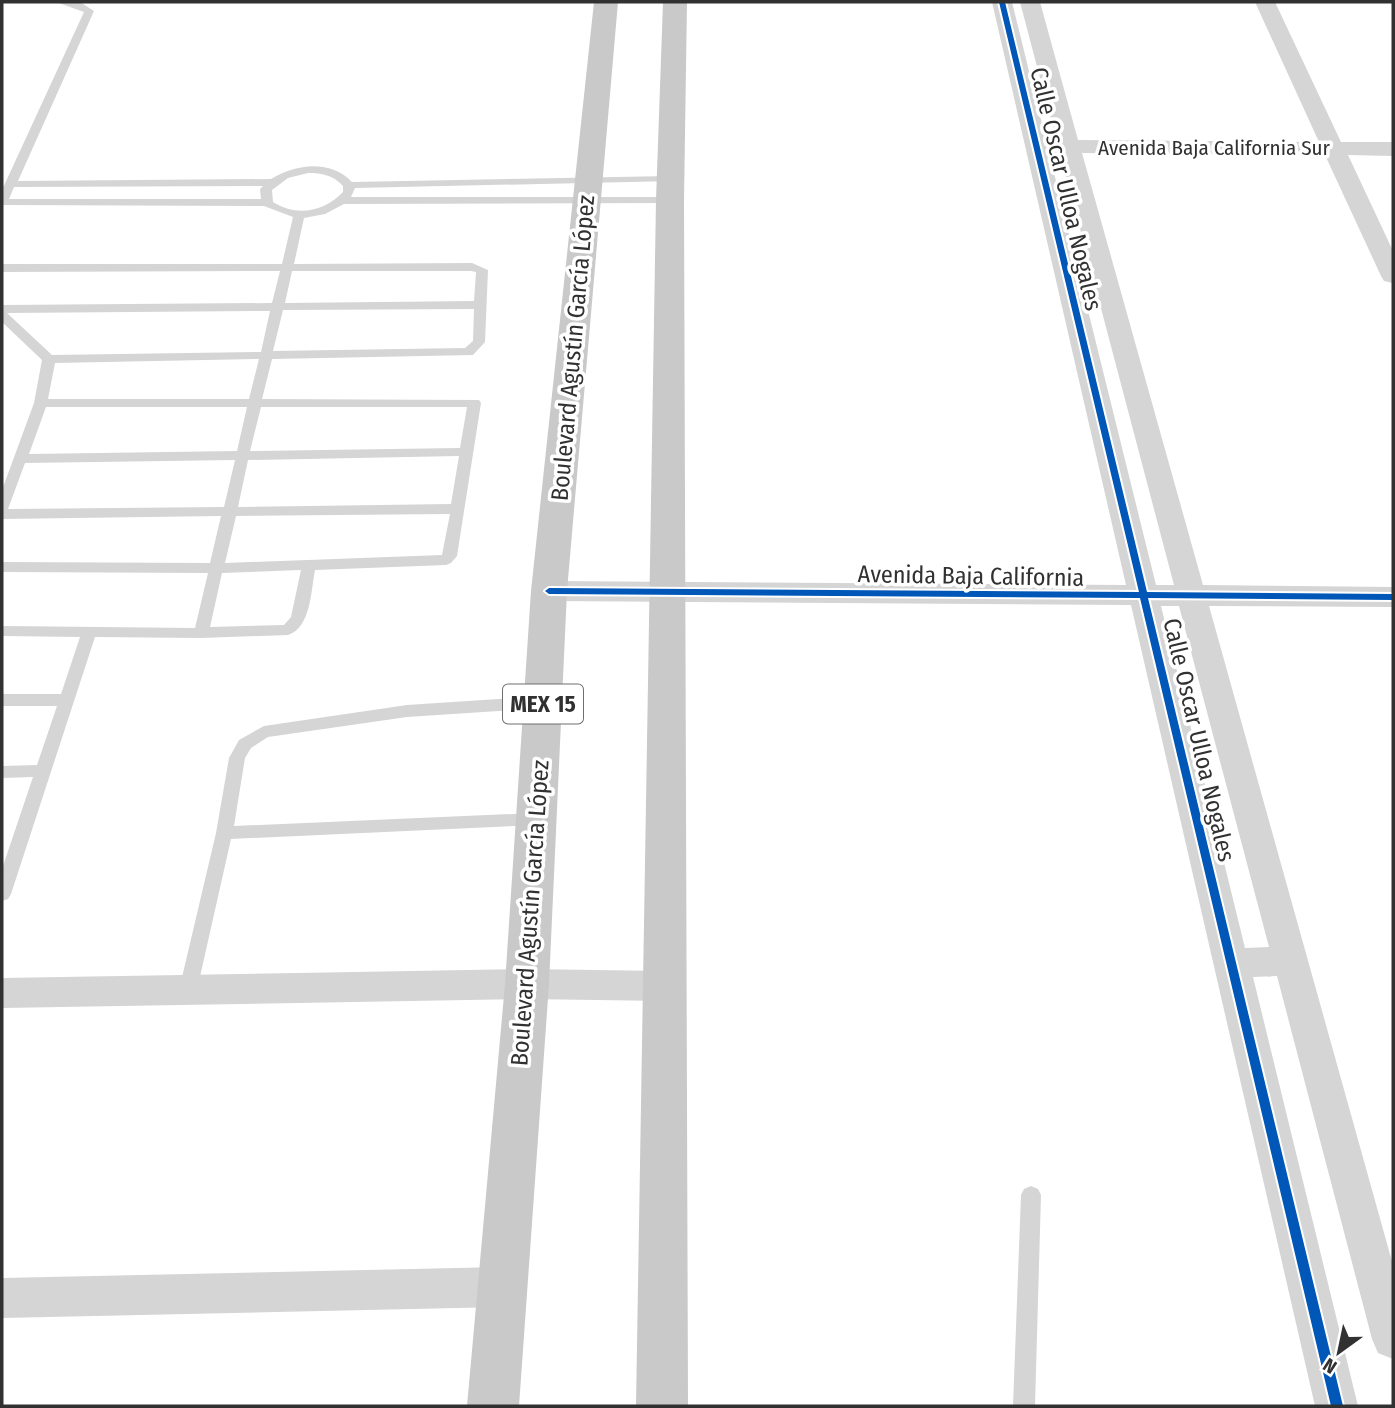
<svg xmlns="http://www.w3.org/2000/svg" width="1395" height="1408" font-family="'Fira Sans Condensed',sans-serif">
	<style>
		.lines { fill: none; stroke-linecap: round; stroke-linejoin: round }
		.lane { fill: #d5d5d5; fill-rule: evenodd }
		.street { fill: #d5d5d5; fill-rule: evenodd }
		.primary { fill: #c9c9c9; fill-rule: evenodd }
		.cycleway-casing { stroke: #fff; stroke-width: 4 }
		.cycleway { fill: #0057b8; fill-rule: evenodd }
		.labels { text-anchor: middle; stroke-width: 7; stroke-linejoin: round; paint-order: stroke }
		.far-street-label { font-size: 21px; fill: #313131; stroke: #fff }
		.shield { fill: #fff; stroke: #6f6f6f; stroke-width: 2 }
		.shield-label { font-size: 23px; font-weight: bold; fill: #313131 }
		.street-label { font-size: 24px; fill: #313131; stroke: #fff }
	</style>
	<rect width="100%" height="100%" fill="#fff"/>
	<g class="lines">
		<g class="lane">
			<path d="M56 2H80L94 11 18 181 271 179C296 164 330 159 352 182L670 176 676 179 674 181 355 188 351 197H670L676 200 670 203 344 204 325 214 304 218 294 264 472 263 488 270 485 342 473 355 272 359 262 399 479 400 481 403 457 556 451 563 446 565 315 570C311 590 311 628 288 635L201 638 95 637 11 894 8 899 2 901V869L33 777 2 778V766L37 765 57 706H2V694H61L80 637 2 636V626L195 628 208 573 2 572V562L210 563 221 516 2 519V490L34 403 42 360 2 322V305L272 303 280 271 2 272V264H282L293 217 264 206 2 205V190L84 12ZM308 173C322 173 333 175 343 186V192C324 212 296 217 273 202L272 190 288 178ZM263 186 260 189 261 199H9L14 187ZM292 271H471L476 272 474 301 285 303ZM474 309 473 341 465 348 273 351 283 310ZM270 311 261 352 52 355 7 313ZM259 359 249 399H48L55 363ZM46 407H247L237 451 29 454ZM261 407H467L460 448 250 451ZM459 456 451 504 238 507 248 460ZM235 460 224 507 8 509 25 463ZM450 514 442 555 225 563 236 516ZM301 570 291 617 284 625 210 627 222 573Z"/>
			<path d="M544 696 552 702 544 708 407 717 268 737 251 748 245 758 234 826 535 813 541 814 543 819 541 824 535 825 231 839 197 990 194 995 188 998 182 995 179 990 216 833 229 758 239 740 264 726 407 705Z"/>
			<path d="M1031 1186 1038 1189 1041 1195 1035 1406H1013L1021 1195 1024 1189Z"/>
		</g>
		<g class="street">
			<path d="M992 2H1012L1046 140 1056 139 1020 2H1040L1078 140 1319 142 1255 2H1275L1341 142H1393V156L1348 155 1393 251V283L1384 281 1381 276 1325 155 1082 153 1203 585 1393 587V607L1209 606 1393 1265V1359L1378 1353 1372 1339 1277 976 1253 977 1358 1406H1315L1131 605 549 601 539 598 534 591 539 584 549 581 1126 585ZM1049 153H1060L1174 585H1156ZM1161 606H1179L1269 947 1245 948Z"/>
			<path d="M527 969 665 971 678 975 683 986 678 997 665 1001 527 999 2 1008V978Z"/>
			<path d="M503 1267 518 1273 524 1287 518 1301 503 1307 2 1318V1278Z"/>
		</g>
		<g class="primary">
			<path d="M594 2H618L567 591 549 984 519 1406H467L505 984 531 591Z"/>
			<path d="M663 2H687L684 200 688 1406H636L656 200Z"/>
		</g>
		<defs>
			<path id="cycleway" d="M999 2H1005L1147 592 1393 594V600L1148 598 1343 1406H1331L1140 598 549 594 545 591 549 588 1139 592Z"/>
		</defs>
		<use href="#cycleway" class="cycleway-casing"/>
		<use href="#cycleway" class="cycleway"/>
	</g>
	<g class="labels">
		<g class="far-street-label">
			<text x="1214" y="155">Avenida Baja California Sur</text>
		</g>
		<rect class="shield" x="503" y="684.5" width="80" height="39" rx="5"/>
		<g class="shield-label">
			<text x="543" y="712">MEX 15</text>
		</g>
		<g class="street-label">
			<text transform="translate(1066 189) rotate(77)" y="8">Calle Oscar Ulloa Nogales</text>
			<text transform="translate(573 348) rotate(-85)" y="8">Boulevard Agustín García López</text>
			<text transform="translate(971 576) rotate(1)" y="8">Avenida Baja California</text>
			<text transform="translate(1199 740) rotate(77)" y="8">Calle Oscar Ulloa Nogales</text>
			<text transform="translate(530 913) rotate(-86)" y="8">Boulevard Agustín García López</text>
		</g>
	</g>
	<rect width="1395" height="1408" fill="none" stroke="#313131" stroke-width="7"/>
	<g transform="translate(1339 1352) rotate(213)" stroke="#ffffff" stroke-width="5" paint-order="stroke">
	<path d="M0-5L12 26L0 18L-12 26Z" fill="#313131"/>
	<text y="-10" font-size="19" font-weight="bold" text-anchor="middle" fill="#313131">N</text>
	</g>
</svg>
